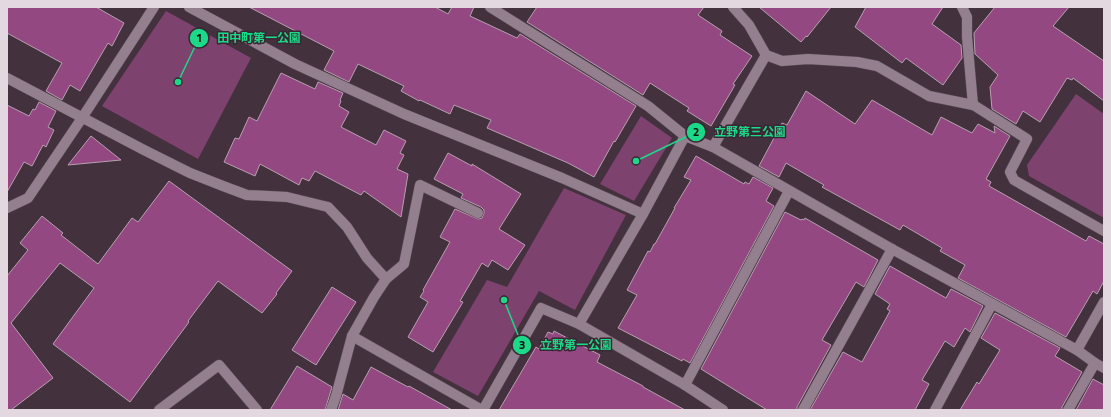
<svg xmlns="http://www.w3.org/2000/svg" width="1111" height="417" font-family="'Titillium Web','Noto Sans JP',sans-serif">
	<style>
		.green { fill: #7e426f }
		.building { fill: #934881; stroke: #b7a0b0 }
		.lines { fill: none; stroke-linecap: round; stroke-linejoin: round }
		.minor-casing { stroke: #5d4e59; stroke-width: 11 }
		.minor { stroke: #947f8e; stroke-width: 10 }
		.leader { fill: none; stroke: #1bd988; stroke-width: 1.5 }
		.callout-dot { fill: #1bd988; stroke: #392734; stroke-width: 1.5 }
		.mark-label { font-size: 12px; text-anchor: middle; font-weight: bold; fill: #111 }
		.callout-label { font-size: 12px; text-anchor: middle; font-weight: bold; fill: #1bd988; stroke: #392734; stroke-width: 3; stroke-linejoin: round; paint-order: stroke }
	</style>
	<rect width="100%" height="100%" fill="#43313e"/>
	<g class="green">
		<path d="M166 11 251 58 198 159 102 106Z"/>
		<path d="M1076 94 1104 114V218L1029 176 1027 165Z"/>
		<path d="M641 116 672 138 634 201 600 184Z"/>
		<path d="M564 188 626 215 575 310 539 291 478 396 433 372 487 280 507 287Z"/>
	</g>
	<g class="building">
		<path d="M7 7H96L124 23 112 46 108 43 80 91 70 85 62 100 46 91 62 63 7 33Z"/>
		<path d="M249 7H435L448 14 452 7H474L470 16 517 38 520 34 636 106 615 142 614 141 594 177 568 163 487 128 491 120 454 105 450 114 420 100 419 101 401 91 404 86 358 64 349 82 324 70 334 51Z"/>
		<path d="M537 7H704L698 15 722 31 720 35 752 56 733 84 735 85 711 126 687 111 689 108 650 83 643 95 527 22Z"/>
		<path d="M759 7H831L807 37 806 36 801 42Z"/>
		<path d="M866 7H943L932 24 961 45 962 58 943 85 906 58 902 63 855 27Z"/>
		<path d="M995 7H1069L1053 26 1104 61V101L1073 78 1072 80 1067 78 1040 122 1023 111 1016 124 992 109 990 87 998 75 975 54 974 33Z"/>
		<path d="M281 73 315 89 318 82 343 93 340 100 341 101 339 106 349 112 341 127 376 145 384 130 406 141 400 153 404 155 397 169 408 174 401 217 364 191 361 195 315 171 309 181 302 178 299 185 260 164 255 176 224 162 235 138 239 139 249 117 257 121Z"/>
		<path d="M806 91 855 124 872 100 932 135 941 117 972 133 978 124 995 133 994 126 1010 136 986 179 991 182 989 186 1086 241 1089 236 1104 244V281L1097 294 1093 291 1066 337 958 278 965 265 940 251 942 248 903 225 900 230 822 187 824 185 786 163 779 177 759 166 782 123 787 125Z"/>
		<path d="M39 102 56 111 48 127 54 130 46 147 43 145 32 166 24 162 7 192V105L29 116 33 109 35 110Z"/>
		<path d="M91 136 121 160 68 165Z"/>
		<path d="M448 153 472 166V164L521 194 499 229 525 245 508 270 492 260 488 267 482 263 460 301 463 302 433 352 408 337 428 302 420 297 424 291 423 290 450 242 440 237 455 209 478 219 482 218 484 213V210L481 207 461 198 463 194 434 179Z"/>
		<path d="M696 156 744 184 745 182 749 184 753 177 773 188 766 201 774 206 690 363 683 359 682 361 618 328 637 295 627 290 648 251 650 252 654 244H655L675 208H674L691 180 684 177Z"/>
		<path d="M169 181 292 271 276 293 277 294 262 313 218 281 188 321 189 322 130 402 53 344 94 288 60 263 11 323 53 378 11 410H7V276L28 250 20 243 42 216 63 233 61 235 98 264 132 218 138 222Z"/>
		<path d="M785 212 801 220 802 219 804 220 805 218 878 260 864 287 856 282 822 340 831 345 797 407V410H767L701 369Z"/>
		<path d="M890 266 946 298 951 289 983 306 970 332 965 328 954 347 945 341 922 380 929 384 915 410H810L843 352 862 362 890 311 887 309 890 304 875 294Z"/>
		<path d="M332 287 356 302 316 365 292 350Z"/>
		<path d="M995 313 1060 348 1055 356 1082 372 1062 407V410H960L977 382 979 384 1000 350 981 338Z"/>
		<path d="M554 331 600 355 597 362 643 386V387L685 410H499L536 347 539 349 548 332 553 334Z"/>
		<path d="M297 366 332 387 325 410H270Z"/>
		<path d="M371 367 408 387 409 386 452 410H338L343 394 353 400Z"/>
		<path d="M1093 379 1104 385V410H1076Z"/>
	</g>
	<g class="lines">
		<defs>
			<g id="minor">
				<path d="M189 7 295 64 404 114 562 178 643 214"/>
				<path d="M490 7 648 106 685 136 713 147 892 249 1077 350 1095 363 1104 368"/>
				<path d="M733 7 749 25 766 55 782 61 808 59 857 62 877 66 929 96 973 105 967 37V17L962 7"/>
				<path d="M7 78 144 150 190 173 223 186 247 195 287 197 328 207 347 227 367 258 386 279"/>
				<path d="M973 105 972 104 1027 139 1010 172 1014 180 1104 231"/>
				<path d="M713 147 766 55"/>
				<path d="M7 208 28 198 82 118 154 7"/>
				<path d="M579 324 643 214 685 136"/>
				<path d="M352 336 482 410"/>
				<path d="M1077 350 1104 302"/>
				<path d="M685 385 789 191"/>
				<path d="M159 410 219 365 257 410"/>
				<path d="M331 410 336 396 352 336 374 297 386 279 404 264 420 185 478 213"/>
				<path d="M483 410 541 308 579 324 685 385 723 410"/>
				<path d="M803 410 892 249"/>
				<path d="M935 410 992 304"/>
				<path d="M1068 410 1095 363"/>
			</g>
		</defs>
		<use href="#minor" class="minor-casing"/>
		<use href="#minor" class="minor"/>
	</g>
	<path class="leader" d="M178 82L199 38M636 161L696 132M504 300L522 345"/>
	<g class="callout-dot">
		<circle cx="178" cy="82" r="4"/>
		<circle cx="636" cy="161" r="4"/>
		<circle cx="504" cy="300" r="4"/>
		<circle cx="199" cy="38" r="10"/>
		<circle cx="696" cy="132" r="10"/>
		<circle cx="522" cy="345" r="10"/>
	</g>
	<g class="mark-label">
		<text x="199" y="42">1</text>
		<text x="696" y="136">2</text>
		<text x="522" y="349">3</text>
	</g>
	<g class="callout-label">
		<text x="259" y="42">田中町第一公園</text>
		<text x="750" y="136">立野第三公園</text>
		<text x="576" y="349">立野第一公園</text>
	</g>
	<rect width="1111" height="417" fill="none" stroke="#e4d8e0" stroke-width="16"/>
</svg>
